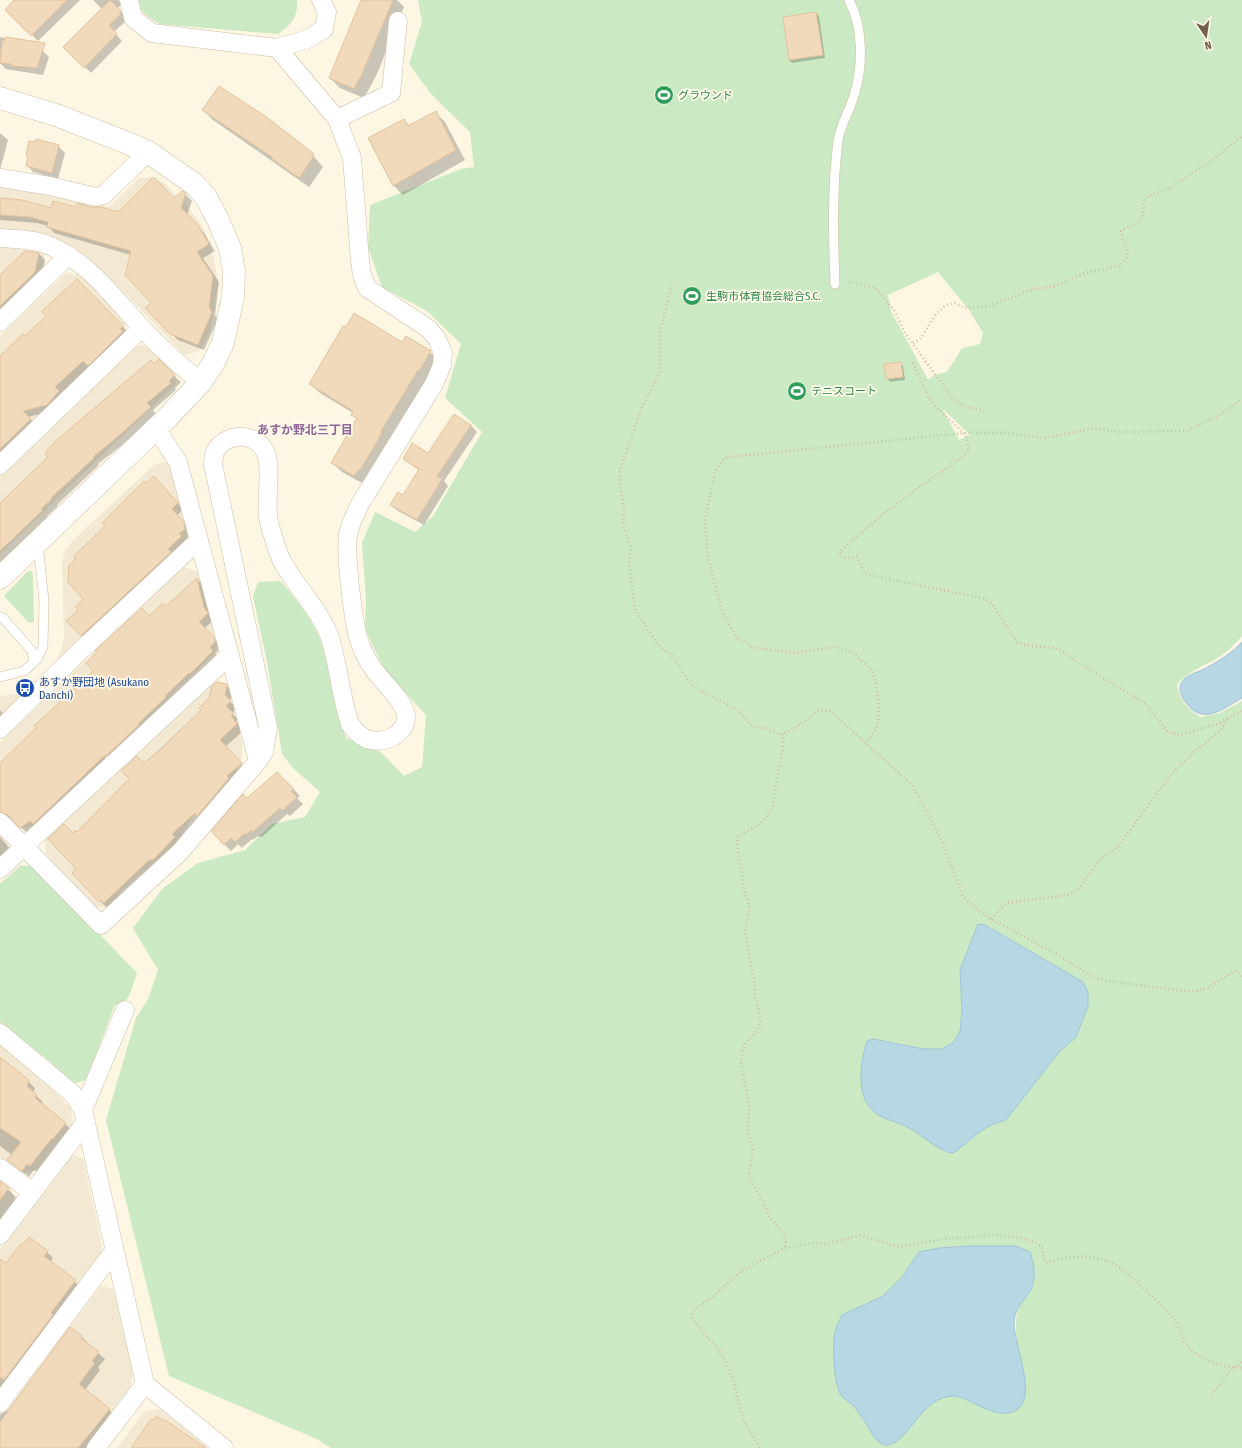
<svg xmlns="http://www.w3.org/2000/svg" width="1242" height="1448" font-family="'Fira Sans Condensed','Noto Sans JP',sans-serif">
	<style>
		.residential { fill: #f3e9d2 }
		.green { fill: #cbe9c2; fill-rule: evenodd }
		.water { fill: #b8d7e5; stroke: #9fc4d6 }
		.shadow { fill: #0003 }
		.building { fill: #f1d9bb; stroke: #e3c39c }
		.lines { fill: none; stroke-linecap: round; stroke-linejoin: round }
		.lane-casing { stroke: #cdbfaa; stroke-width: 10 }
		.street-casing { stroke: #cdbfaa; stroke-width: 19 }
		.secondary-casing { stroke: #d0c0a8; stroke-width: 23 }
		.path { stroke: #d5bd9f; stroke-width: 2.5; stroke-dasharray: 1 3; stroke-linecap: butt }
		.lane { stroke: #fff; stroke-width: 9 }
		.street { stroke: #fff; stroke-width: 18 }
		.secondary { stroke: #fff; stroke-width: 22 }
		.labels { text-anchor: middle; stroke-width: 3.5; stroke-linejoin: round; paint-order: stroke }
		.leisure-label { font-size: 11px; fill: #27864d; stroke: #fffae9; text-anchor: start }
		.transit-label { font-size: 11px; fill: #164399; stroke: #fffae9; text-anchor: start }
		.neighbourhood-label { font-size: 12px; font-weight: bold; fill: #8e6597; stroke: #fffae9 }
	</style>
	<rect width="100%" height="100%" fill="#fcf6e3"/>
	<g class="residential">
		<path d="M153 177 165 184 186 204 204 229 214 258 218 282 211 329 200 351 184 355 128 296 85 256 63 244 0 230V184L42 189 109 207 139 178Z"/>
		<path d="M0 247 44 253 45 269 0 312Z"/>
		<path d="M66 273 81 275 125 318V332L0 453V336Z"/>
		<path d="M151 345 175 370 176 384 0 554V477L135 346Z"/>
		<path d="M170 461 188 531 184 543 55 665 61 651 64 638 62 563 65 551 73 540 155 464Z"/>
		<path d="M183 567 200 572 218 643 215 653 36 827 19 828 0 807V742Z"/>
		<path d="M211 679 229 685 242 743V759L236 772 225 785 195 812 177 843 122 890 110 906 96 907 46 854 45 838Z"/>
		<path d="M29 687 31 690 0 719V696L16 694Z"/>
		<path d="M0 829 8 837 7 855 0 862Z"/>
		<path d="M0 1044 34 1070 71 1109 73 1123 37 1170 23 1174 0 1157Z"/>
		<path d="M72 1155 83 1158 102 1246 100 1257 0 1388V1249Z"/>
		<path d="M0 1179 11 1187 14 1200 0 1218Z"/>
		<path d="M101 1286 113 1289 133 1372 131 1386 84 1448H0V1419Z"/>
		<path d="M159 1409 205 1443 206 1448H117L144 1412Z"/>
	</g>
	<g class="green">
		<path d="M137 0H297C298 17 292 24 278 34L159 24C151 18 137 11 137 0Z"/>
		<path d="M418 0H1242V636C1234 645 1226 653 1216 659 1202 667 1186 672 1177 685 1179 700 1188 710 1201 717L1220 713 1242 701V1448H331L317 1439 169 1376 106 1120 136 1018 148 999 158 970 133 928 162 889 198 863 245 850 272 824 305 817 320 792 293 768 282 754 267 662 253 596 258 582 280 581C295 597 314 622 321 642 332 673 335 707 346 738L381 752 404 776 422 767 426 715 385 671 365 629 366 600 362 543 375 512 415 532 433 516 482 432 445 398 461 344 427 311 382 287 368 247 370 205 461 169 474 167 470 132 431 94 409 64 422 22ZM938 272 969 310 983 333 980 344 962 348 947 372 934 375 928 380 891 311 888 295ZM943 410H944L970 435 959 440ZM978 924 985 925 1083 982 1076 1037 1059 1052 1006 1120C979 1127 974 1139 953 1153L945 1152 938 1146 910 1128 880 1116 870 1109 867 1041 873 1039 923 1049H942L954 1042 960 1031 962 1011 960 970ZM968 1246 1031 1290C1016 1308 1014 1317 1017 1340L959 1397C938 1391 919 1415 909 1429L874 1437 855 1407 839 1388 834 1348 835 1332 842 1315 883 1296 902 1277 919 1252 939 1248Z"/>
		<path d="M28 571H32L33 577 34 622 29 623 4 596Z"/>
		<path d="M33 865 137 973 130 994 122 1006 115 1005 86 1080 73 1084 48 1060 0 1022V884L20 866Z"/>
	</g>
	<g class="water">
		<path d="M1242 642V698C1223 709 1203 726 1186 703 1182 698 1179 691 1180 686 1181 683 1183 680 1185 678 1190 674 1198 672 1204 669 1217 662 1232 653 1242 642Z"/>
		<path d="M978 924 985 925 1083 982 1088 992V1006L1076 1037 1059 1052 1006 1120C979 1127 974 1139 953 1153 940 1152 923 1136 911 1129 901 1123 890 1121 880 1116 854 1102 860 1064 867 1041L873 1039 923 1049H942L954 1042 960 1031 962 1011 960 970Z"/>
		<path d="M968 1246H1016L1030 1252C1034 1265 1037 1278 1030 1291 1024 1301 1014 1309 1014 1323 1014 1344 1036 1392 1019 1408 1000 1425 969 1396 954 1396 921 1396 910 1441 888 1445 879 1447 870 1431 867 1425 863 1419 859 1413 855 1407 851 1403 845 1400 841 1395 834 1385 832 1345 835 1332 836 1327 839 1321 842 1315L883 1296 902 1277 919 1252 939 1248Z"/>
	</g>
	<g class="shadow">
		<path d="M31 0H80L38 41 14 17Z"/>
		<path d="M93 0H118L122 4 118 8 126 17 127 20 114 32 122 41 91 73 64 47 102 9Z"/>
		<path d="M362 0H397L404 7 377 74 364 98 340 88 330 78Z"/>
		<path d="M816 13 819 16 825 58 792 63 789 60Z"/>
		<path d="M0 37 42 50 49 57 43 75 6 69 0 63Z"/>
		<path d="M203 110 306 148 323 167 309 187 213 120Z"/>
		<path d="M435 112 445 122 465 160 403 195 393 185 404 120 410 126Z"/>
		<path d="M0 133 8 140 0 170Z"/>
		<path d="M58 146 65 153 58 179 33 172 27 165 29 157 27 155Z"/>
		<path d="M185 194 192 201 187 215 204 233 215 251 203 258 219 282 215 315 218 319 204 350 178 340 147 308 152 303 131 255 54 233 48 226 37 223 0 220V199L52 209 77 208 119 213 174 199Z"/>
		<path d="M39 254 45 260 41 278 0 317V276Z"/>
		<path d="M77 280 129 333 60 394 64 398 53 411 28 417 37 426 0 459V357L48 316Z"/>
		<path d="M402 344 430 352 439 361 364 484 342 472 333 463 357 420 353 413 320 393 311 384Z"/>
		<path d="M158 361 181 382 175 388 176 390 153 410 156 414 121 446 98 464 99 465 57 505 58 506 47 516 48 517 0 566V504Z"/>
		<path d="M900 363 903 366 905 380 890 382 887 378Z"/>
		<path d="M471 425 477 432 444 481 448 486 424 525 398 511 392 505 403 496 419 470 404 459 428 454Z"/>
		<path d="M160 483 183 509 177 516 189 528 191 535 185 541 187 543 88 641 68 621 79 610 146 485Z"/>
		<path d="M197 579 203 585 213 620 204 629 220 645 221 648 215 654 219 658 113 762 102 751 101 752 110 762 27 833 10 818H4L0 820V765L149 617 166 608Z"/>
		<path d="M226 685 232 691 230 702 237 708 232 713 238 720 236 721 243 731 225 747 247 770 181 844 111 909 108 906 106 907 73 873 78 869 73 834 77 833 144 764 202 710Z"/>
		<path d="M0 710 8 719 0 727Z"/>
		<path d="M283 778 300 796 297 798 303 804 290 816 287 814 263 836 260 837 258 836 253 840 252 839 242 848 238 844 231 851 224 844 247 800Z"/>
		<path d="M0 837 13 852 0 867Z"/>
		<path d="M0 1058 28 1081 35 1088 33 1093 43 1102 42 1104 72 1130 37 1172 34 1170 29 1177 8 1160 12 1155 0 1146Z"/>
		<path d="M0 1182 16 1197 15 1199 19 1204 0 1228Z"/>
		<path d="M29 1239 47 1252 53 1258 50 1262 81 1287 0 1400V1275Z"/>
		<path d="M70 1328 82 1337 88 1343 87 1344 105 1359 98 1367 100 1370 85 1390 115 1415 89 1448H0V1414L9 1410Z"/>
	</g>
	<g class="building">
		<path d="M14 0H67L31 36 5 10Z"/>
		<path d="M110 0 120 10 121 14 109 25 117 34 84 68 63 47Z"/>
		<path d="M361 0H393L360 79H359L354 89 329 78Z"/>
		<path d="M816 12 823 55 789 60 783 17Z"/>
		<path d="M5 37 45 43 37 68 11 66V64L0 63 2 40 4 41Z"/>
		<path d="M219 86 265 116 313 153 314 156 299 178 271 158 272 157 202 110Z"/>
		<path d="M436 111 456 150 393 186 368 138 404 119 408 126Z"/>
		<path d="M36 139 59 145 52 173 26 166 28 156 26 155 29 141 36 142Z"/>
		<path d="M152 178H155L174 198 182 191 186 193 181 208 198 225 209 244 197 252 213 276 209 307 212 312 198 345 170 334 145 308 151 303 125 275 131 251 47 227 48 222 30 217 0 215V198L22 200 51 208 53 201 76 207 78 203 90 207H101L118 212Z"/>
		<path d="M25 251 39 253 35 272 0 306V275Z"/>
		<path d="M77 279 123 326 120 329 123 331 88 366 83 361 55 387 59 391 47 405 23 411 31 419 0 449V356L23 334 25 336 46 316 42 311Z"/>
		<path d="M354 313 402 342 406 336 431 351 419 371 418 370 380 433H382L362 467 354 476 331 463 357 418 351 415 353 411 309 384 343 326 346 327Z"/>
		<path d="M159 359 175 375 169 381 171 383 147 403 151 407 114 440 93 457 94 458 51 498 52 499 41 509 43 510 0 551V503L48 457 45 454 47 452 46 451 57 440 151 360 154 364Z"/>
		<path d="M901 362 903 377 886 379 884 364Z"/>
		<path d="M454 414 471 425 437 476 442 479 417 520 390 505 398 492 403 495 419 469 403 459 412 443 428 453Z"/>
		<path d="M154 476 178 503 172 509 183 521 185 529 179 534 182 536 168 549 171 552 81 636 66 621 78 610 75 607 83 599 68 582 69 565 76 558 74 556 105 526 102 523 144 481 146 483Z"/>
		<path d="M197 578 204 608 208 613 199 622 214 637 215 642 210 647 213 651 190 674 189 673 165 696 166 697 138 724 139 725 106 756 105 755 33 824 30 821 20 828 8 815 0 812V763L36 728 34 726 93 671 86 663 97 652 95 651 142 608 149 616 163 603 166 606Z"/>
		<path d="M217 682 227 684 225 695 231 701 226 706 233 713 231 715 237 724 220 740 242 763 227 776 229 778 197 816 195 813 172 834 175 837 153 860H149L104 903 101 900 99 902 72 873 76 869 48 839 64 824 73 833 75 830 77 832 129 779 121 771 137 756 144 763 161 749 201 710 199 708 209 698 212 686Z"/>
		<path d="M277 772 294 789 291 791 297 797 282 811 280 808 256 829 252 832 251 830 246 835 245 833 235 842 231 838 224 845 211 831 243 794 247 798Z"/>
		<path d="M0 1057 29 1080 27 1086 37 1095 35 1098 66 1123 53 1139 52 1138 30 1166 27 1164 22 1171 7 1160 21 1142 0 1128Z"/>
		<path d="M0 1181 9 1188 0 1200Z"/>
		<path d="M29 1237 48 1251 44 1256 76 1280 51 1313 53 1315 4 1380 0 1377V1259L6 1263 21 1244 22 1245Z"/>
		<path d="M70 1327 82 1336 81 1338 99 1352 92 1361 95 1363 79 1384 110 1409 78 1448H0V1422Z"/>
		<path d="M156 1416 164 1421 165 1420 206 1448H131L151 1419 154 1420Z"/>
	</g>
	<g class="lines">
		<defs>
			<g id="lane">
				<path d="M835 284C833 236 832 189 838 141 840 125 851 109 855 92 863 65 863 26 849 0"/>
				<path d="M0 617 3 618 32 651 34 662"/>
				<path d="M0 677 24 671 37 659 43 647 44 601 38 544"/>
			</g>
			<g id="street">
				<path d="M129 0 133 18 152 33 277 48 308 39 324 29 327 12 321 0"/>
				<path d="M337 119 391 93 398 21"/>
				<path d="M0 178 50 186 96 197 104 195 148 152"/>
				<path d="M0 238C15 239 34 239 48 245 89 262 113 297 143 329 161 348 180 366 201 382"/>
				<path d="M0 322 69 255"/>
				<path d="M0 465 142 328"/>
				<path d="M0 729 79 652 198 541"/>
				<path d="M258 761 264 752 268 727 213 464C213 460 214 455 215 452 225 432 255 432 265 451 274 468 263 504 270 526 274 539 277 552 283 563 297 588 319 609 329 635 339 664 340 695 350 724 354 729 358 735 365 738 380 746 407 736 406 716 405 701 381 681 372 667 366 658 361 648 358 637 353 617 345 555 348 535 350 524 355 514 360 504L434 384 442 365 443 353 437 339 429 329 367 288 362 275 360 260 352 158 337 119 277 48"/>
				<path d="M0 822 101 925 180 852 258 761 178 462 156 428"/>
				<path d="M0 869 230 655"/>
				<path d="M0 1033 73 1094 83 1110 145 1384 224 1448"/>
				<path d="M83 1110 125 1010"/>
				<path d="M0 1168 32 1192"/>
				<path d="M0 1235 85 1123"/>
				<path d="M0 1403 114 1251"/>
				<path d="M96 1448 145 1384"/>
			</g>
			<path id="secondary" d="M0 98 56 115 130 144 148 152 193 183 206 197 218 220 230 248 234 271 233 297 223 343 214 362 201 382 168 417 0 578"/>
		</defs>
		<use href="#lane" class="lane-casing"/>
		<use href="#street" class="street-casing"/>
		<use href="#secondary" class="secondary-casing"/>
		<g class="path">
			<path d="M849 282 875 288 894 310 905 333 953 399 966 407 984 411"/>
			<path d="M672 285 660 330V372L642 407 620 469V486L624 509 623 526 631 547 629 563 635 609 658 645 673 657 687 679 697 689 738 710 748 722 756 728H766L778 734H783L795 728 819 710 830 711 913 786 941 839 963 896 976 909 991 919 1058 955 1093 977 1108 981 1191 992 1208 988 1235 971 1242 976"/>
			<path d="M913 343 921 338 936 314 946 305 955 303 964 308 989 306 1034 289 1056 286 1084 273 1120 266 1128 257C1128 245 1121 240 1121 231 1136 222 1147 224 1143 202L1148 196 1170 188 1214 159 1242 136"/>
			<path d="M913 363 931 402 966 435 969 450 965 455C922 486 878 515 840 552V556L844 558 857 557 865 574 986 599 992 604 1017 642 1023 645 1059 649 1065 653 1077 662 1146 704 1168 732 1180 735 1217 724 1242 711"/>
			<path d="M783 734C784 749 780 762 777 777 771 815 775 817 738 836L737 843 744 889 748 902 750 910 745 930 751 967 755 982V997L760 1015V1023L757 1031 745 1044 742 1053 741 1063 749 1106 748 1133 753 1150 749 1174 750 1179 763 1201 770 1218 786 1237 785 1248"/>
			<path d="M865 744 875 731 878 722 879 705 874 673 854 653 834 647 794 653 752 647 737 638 722 611 708 558 705 521 715 471 723 460 729 457 964 433H1006L1045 438 1094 428 1118 432 1187 431 1221 414 1242 399"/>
			<path d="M991 919 1006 903 1067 895 1078 890 1099 860 1118 847 1160 789 1177 768 1193 753 1220 731 1228 719"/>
			<path d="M1212 1395 1230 1371 1242 1362"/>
			<path d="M759 1448C756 1437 746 1429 743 1419 737 1397 734 1375 722 1355 714 1340 695 1330 692 1314L696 1307 708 1301 741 1271 785 1248 813 1243 826 1244 860 1235 899 1247 943 1239 997 1235 1022 1238 1034 1242 1042 1247 1045 1262 1047 1263C1058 1258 1067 1257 1079 1257 1113 1256 1127 1272 1149 1294 1158 1302 1168 1311 1175 1321 1180 1329 1182 1341 1189 1348 1200 1360 1226 1368 1242 1368"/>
		</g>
		<use href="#lane" class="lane"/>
		<use href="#street" class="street"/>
		<use href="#secondary" class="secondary"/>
	</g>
	<defs>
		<symbol id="stadium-disc" viewBox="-11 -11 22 22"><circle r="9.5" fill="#2e9e5b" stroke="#fffae9"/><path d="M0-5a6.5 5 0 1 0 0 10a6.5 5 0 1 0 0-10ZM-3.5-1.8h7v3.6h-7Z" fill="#fff"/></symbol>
		<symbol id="bus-disc" viewBox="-11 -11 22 22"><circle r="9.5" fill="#1a4fb4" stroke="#fffae9"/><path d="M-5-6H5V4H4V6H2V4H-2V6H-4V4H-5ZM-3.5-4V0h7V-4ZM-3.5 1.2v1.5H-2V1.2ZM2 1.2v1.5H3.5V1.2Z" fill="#fff"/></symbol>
	</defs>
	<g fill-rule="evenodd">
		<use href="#stadium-disc" x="653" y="84" width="22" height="22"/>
		<use href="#stadium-disc" x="681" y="285" width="22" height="22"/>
		<use href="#stadium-disc" x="786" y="380" width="22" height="22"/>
		<use href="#bus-disc" x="14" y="677" width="22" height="22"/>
	</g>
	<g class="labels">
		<g class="leisure-label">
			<text x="678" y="99">グラウンド</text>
			<text x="706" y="300">生駒市体育協会総合S.C.</text>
			<text x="811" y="395">テニスコート</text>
		</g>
		<g class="transit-label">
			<text x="39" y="686">あすか野団地 (Asukano<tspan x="39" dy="13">Danchi)</tspan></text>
		</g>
		<g class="neighbourhood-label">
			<text x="305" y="434">あすか野北三丁目</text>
		</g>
	</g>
	<g transform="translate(1206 36) rotate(167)" stroke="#fffae9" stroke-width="3" paint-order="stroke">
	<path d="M0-3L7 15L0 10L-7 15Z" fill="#735f4a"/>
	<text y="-6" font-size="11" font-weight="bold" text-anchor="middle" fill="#735f4a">N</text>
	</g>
</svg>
